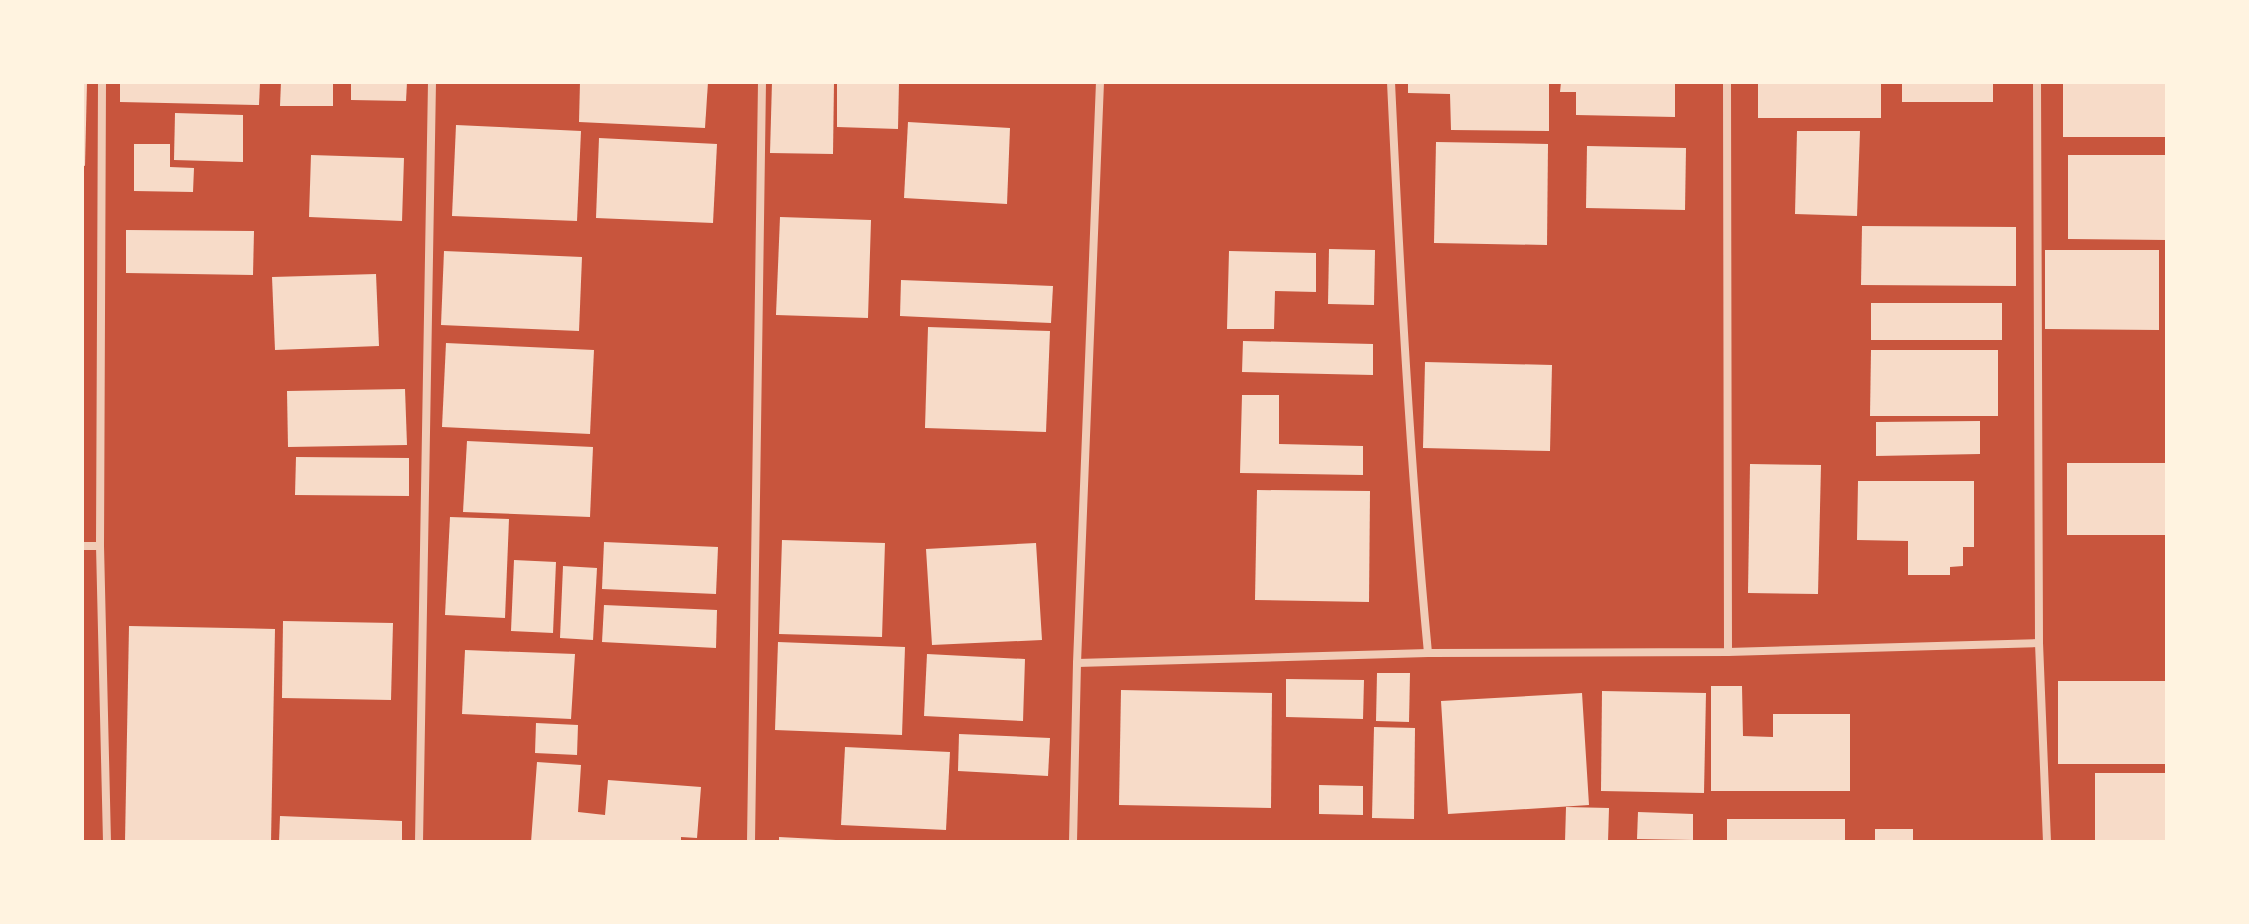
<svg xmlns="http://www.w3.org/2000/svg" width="2249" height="924" font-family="Commissioner,sans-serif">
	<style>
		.building { fill: #f7dbc8 }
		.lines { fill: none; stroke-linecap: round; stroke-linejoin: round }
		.minor { stroke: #f1ccb7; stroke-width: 8 }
	</style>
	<rect width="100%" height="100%" fill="#c8553d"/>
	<g class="building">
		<path d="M82 82H87L85 166 82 165Z"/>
		<path d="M120 82H260L259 105 120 102Z"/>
		<path d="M281 82H333V106H280Z"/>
		<path d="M351 82H407L406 101 351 100Z"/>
		<path d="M580 82H708L705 128 579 122Z"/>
		<path d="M772 82H834L833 154 770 153Z"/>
		<path d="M837 82H899L898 129 837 127Z"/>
		<path d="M1408 82H1549V131L1451 130 1450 94 1408 93Z"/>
		<path d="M1561 82H1675V117L1576 115V92H1560Z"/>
		<rect x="1758" y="82" width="123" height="36"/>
		<rect x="1902" y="82" width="91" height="20"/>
		<rect x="2063" y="82" width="104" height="55"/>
		<path d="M175 113 243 115V162L174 160Z"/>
		<path d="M908 122 1010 128 1007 204 904 198Z"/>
		<path d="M456 125 581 131 577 221 452 216Z"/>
		<path d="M1797 131H1860L1857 216 1795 214Z"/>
		<path d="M599 138 717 144 713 223 596 218Z"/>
		<path d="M1436 142 1548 144 1547 245 1434 243Z"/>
		<path d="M134 144H170V167L194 168 193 192 134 191Z"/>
		<path d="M1587 146 1686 148 1685 210 1586 208Z"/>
		<path d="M311 155 404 158 402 221 309 217Z"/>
		<path d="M2068 155H2167V240L2068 239Z"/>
		<path d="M780 217 871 220 868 318 776 315Z"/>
		<path d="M1862 226 2016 227V286L1861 285Z"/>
		<path d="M126 230 254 231 253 275 126 273Z"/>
		<path d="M1329 249 1375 250 1374 305 1328 304Z"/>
		<path d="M2045 250H2159V330L2045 329Z"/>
		<path d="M444 251 582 257 579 331 441 325Z"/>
		<path d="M1229 251 1316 253V292L1275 291 1274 329H1227Z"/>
		<path d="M376 274 379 346 275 350 272 277Z"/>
		<path d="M901 280 1053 286 1051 323 900 316Z"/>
		<rect x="1871" y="303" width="131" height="37"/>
		<path d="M928 327 1050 331 1046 432 925 428Z"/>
		<path d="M1243 341 1373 344V375L1242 372Z"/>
		<path d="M446 343 594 350 590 434 442 427Z"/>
		<path d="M1871 350H1998V416H1870Z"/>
		<path d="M1425 362 1552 365 1550 451 1423 448Z"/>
		<path d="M405 389 407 445 288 447 287 391Z"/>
		<path d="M1242 395H1279V444L1363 446V475L1240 473Z"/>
		<path d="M1980 421V454L1876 456V422Z"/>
		<path d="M467 441 593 447 590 517 463 512Z"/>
		<path d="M296 457 409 458V496L295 495Z"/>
		<rect x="2067" y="463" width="100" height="72"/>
		<path d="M1750 464 1821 465 1818 594 1748 593Z"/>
		<path d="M1858 481H1974V547H1963V566L1950 567V575H1908V541L1857 540Z"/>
		<path d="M1257 490 1370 491 1369 602 1255 600Z"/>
		<path d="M450 517 509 519 505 618 445 615Z"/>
		<path d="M782 540 885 543 882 637 779 634Z"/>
		<path d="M604 542 718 547 716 594 602 589Z"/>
		<path d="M1036 543 1042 640 932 645 926 549Z"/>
		<path d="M514 560 556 562 553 633 511 631Z"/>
		<path d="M563 566 597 568 593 640 560 638Z"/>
		<path d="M604 605 717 610 716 648 602 642Z"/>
		<path d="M283 621 393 623 391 700 282 698Z"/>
		<path d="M129 626 275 629 271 842H125Z"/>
		<path d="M778 642 905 647 902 735 775 730Z"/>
		<path d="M465 650 575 654 571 719 462 714Z"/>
		<path d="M927 654 1025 659 1023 721 924 716Z"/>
		<path d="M1377 673H1410L1409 722 1376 721Z"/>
		<path d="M1286 679 1364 680 1363 719 1286 717Z"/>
		<rect x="2058" y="681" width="109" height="83"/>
		<path d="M1711 686H1742L1743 736 1773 737V714H1850V791H1711Z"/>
		<path d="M1121 690 1272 693 1271 808 1119 805Z"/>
		<path d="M1602 691 1706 693 1704 793 1601 791Z"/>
		<path d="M1582 693 1589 805 1448 814 1441 701Z"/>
		<path d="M536 723 578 725 577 755 535 753Z"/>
		<path d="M1374 727 1415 728 1414 819 1372 818Z"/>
		<path d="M959 734 1050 738 1048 776 958 771Z"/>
		<path d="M845 747 950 752 946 830 841 825Z"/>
		<path d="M537 762 581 765 578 812 605 815 608 780 701 787 697 838 681 837V842H531Z"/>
		<rect x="2095" y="773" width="72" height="69"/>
		<path d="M1319 785 1363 786V815L1319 814Z"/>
		<path d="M1566 807 1609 808 1608 842H1565Z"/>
		<path d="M1638 812 1693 814V840L1637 839Z"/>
		<path d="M280 816 402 821V842H279Z"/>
		<rect x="1727" y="819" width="118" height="23"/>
		<rect x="1875" y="829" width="38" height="13"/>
		<path d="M779 837 836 840V842H779Z"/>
	</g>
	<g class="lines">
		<g class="minor">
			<path d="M102 82 100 546 107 842"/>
			<path d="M1391 82C1400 273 1410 463 1428 653"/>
			<path d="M1727 82 1728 652"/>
			<path d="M2037 82 2039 643 2047 842"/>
			<path d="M82 546H100"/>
			<path d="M1077 663 1428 653 1728 652 2039 643"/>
			<path d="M419 842 432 82"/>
			<path d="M751 842 762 82"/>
			<path d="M1073 842 1077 663 1100 82"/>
		</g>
	</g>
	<rect width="2249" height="924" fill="none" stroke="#fff3e0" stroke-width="168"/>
</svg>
